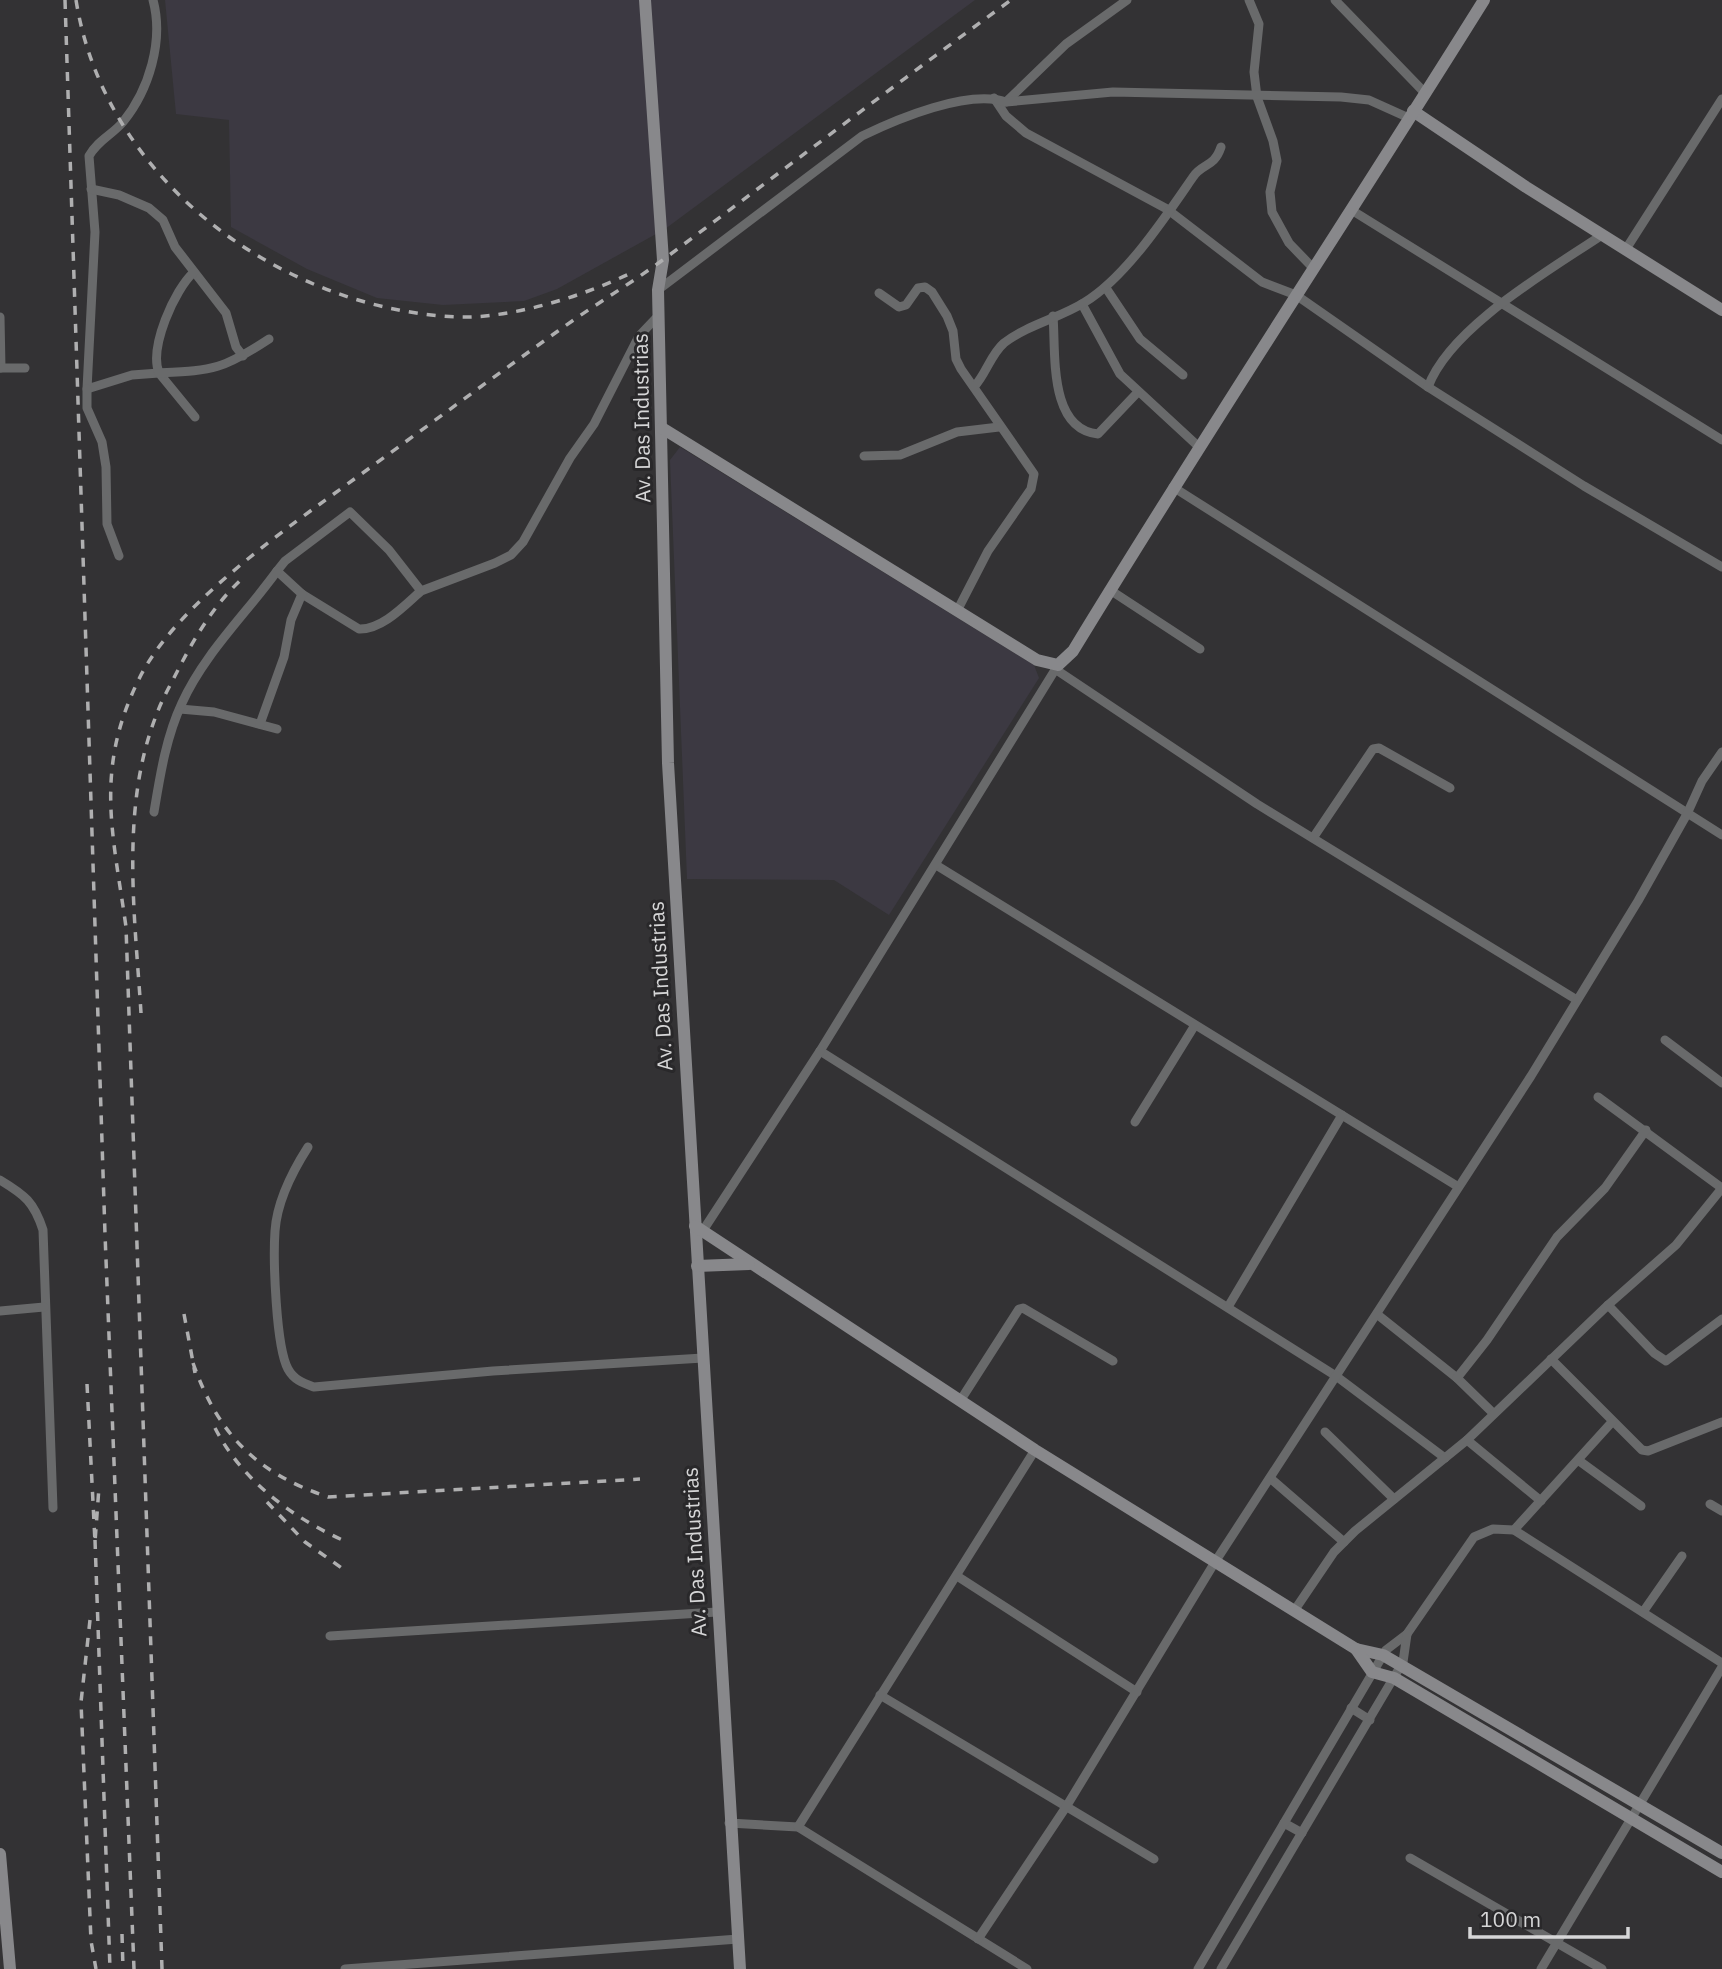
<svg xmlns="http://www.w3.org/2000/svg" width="1722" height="1969" font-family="'IBM Plex Sans',sans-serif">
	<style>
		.built { fill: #3c3942 }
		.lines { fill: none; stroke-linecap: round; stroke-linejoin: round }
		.street { stroke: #696a6b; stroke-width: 9 }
		.secondary { stroke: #88888b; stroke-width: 12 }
		.rail { stroke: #afafb0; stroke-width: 3.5; stroke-dasharray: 9 9; stroke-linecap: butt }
		.labels { text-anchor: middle; stroke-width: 6; stroke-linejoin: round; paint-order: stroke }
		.street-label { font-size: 21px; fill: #d6d6d7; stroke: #29282a }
	</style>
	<rect width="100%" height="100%" fill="#333234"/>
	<g class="built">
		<path d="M165 0H975L665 229 557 289 524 301 443 305 377 298 307 269 231 227 229 120 176 114Z"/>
		<path d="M680 447 1034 665 1039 678 889 915 834 880 687 879 670 460Z"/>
	</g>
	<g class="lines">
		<g class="street">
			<path d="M153 0C164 41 149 90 123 122 112 135 98 140 89 156L95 232 87 389 132 375 159 373 195 417"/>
			<path d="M1249 0 1259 24 1254 72 1257 97 1273 141 1277 161 1270 192 1272 212 1289 243 1314 269"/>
			<path d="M1335 0 1424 92"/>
			<path d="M994 98 1006 116 1026 133 1167 209 1262 282 1296 295 1428 387 1584 486 1722 567"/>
			<path d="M1006 102 1066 44 1127 0"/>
			<path d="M91 189 119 195 149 208 163 220 175 247 226 313 236 347 243 356"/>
			<path d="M1353 211 1722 440"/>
			<path d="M1626 249 1722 99"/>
			<path d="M194 272C174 290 149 348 159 373 214 370 222 370 269 339"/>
			<path d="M1106 288 1140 339 1183 375"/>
			<path d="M658 290 862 136C897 119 968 89 1006 102L1113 92 1341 97 1369 100 1409 118"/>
			<path d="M879 293 899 307 906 305 918 288 925 287 932 292 947 316 953 331 956 359 961 369 1034 474 1031 489 988 551 957 611"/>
			<path d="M1082 304 1120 374 1199 447"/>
			<path d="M1053 316C1056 352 1048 429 1098 434L1137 393"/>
			<path d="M0 317 1 368"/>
			<path d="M0 368H25"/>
			<path d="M974 387C986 374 991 354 1004 343 1029 324 1060 318 1085 302 1126 277 1166 216 1193 177 1202 163 1214 168 1221 147"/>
			<path d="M1428 387C1450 327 1550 270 1602 235"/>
			<path d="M87 389V408L102 442 106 467 107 524 119 556"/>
			<path d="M864 456 900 455 957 432 999 427"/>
			<path d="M1173 487 1722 835"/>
			<path d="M1110 590 1200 649"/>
			<path d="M421 591C405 605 382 630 359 629L302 594 277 571 285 561 350 512 389 550 421 591 495 563 511 555 523 542 570 458 594 424 639 336 659 315"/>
			<path d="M1055 669 1257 804 1577 1000"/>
			<path d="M180 709 214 712 277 729"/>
			<path d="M260 724 284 657 291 620 302 594"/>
			<path d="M154 812C160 776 166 737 182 703 204 654 246 614 277 571"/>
			<path d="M1313 838 1373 749 1379 748 1450 788"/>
			<path d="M936 865 1457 1186"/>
			<path d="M1665 1040 1722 1083"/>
			<path d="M820 1051 1336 1376 1445 1458"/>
			<path d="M1598 1097 1722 1188"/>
			<path d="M1135 1122 1195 1025"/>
			<path d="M308 1147C292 1172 277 1201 275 1231 273 1260 276 1347 288 1369 294 1380 303 1383 314 1387L493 1371 703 1358"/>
			<path d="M0 1180C25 1195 34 1202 43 1230L53 1508"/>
			<path d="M702 1232 820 1051 1058 665"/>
			<path d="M1608 1305 1654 1353 1666 1361 1722 1319"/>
			<path d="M1228 1307 1342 1115"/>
			<path d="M0 1311 44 1307"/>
			<path d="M1378 1315 1457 1378 1493 1413"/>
			<path d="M1551 1359 1642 1450 1648 1451 1722 1422"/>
			<path d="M1457 1378 1487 1340 1557 1237 1605 1188 1646 1130"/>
			<path d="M960 1401 1019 1309 1023 1308 1113 1361"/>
			<path d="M1325 1432 1394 1499"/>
			<path d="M1467 1440 1541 1501"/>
			<path d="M1578 1460 1641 1506"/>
			<path d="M1270 1478 1344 1542"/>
			<path d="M1710 1504 1722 1511"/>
			<path d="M1514 1530 1612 1422"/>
			<path d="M957 1576 1137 1692"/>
			<path d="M1294 1611 1334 1552 1355 1531 1467 1440 1608 1305 1676 1245 1722 1188"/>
			<path d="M1643 1612 1682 1556"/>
			<path d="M330 1636 717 1612"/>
			<path d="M880 1695 1154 1859"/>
			<path d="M1351 1708 1370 1720"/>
			<path d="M729 1823 798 1827 1027 1969"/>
			<path d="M1284 1823 1302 1833"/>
			<path d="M798 1827 1035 1450"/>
			<path d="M1410 1858 1602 1969"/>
			<path d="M978 1939 1066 1807 1215 1562 1531 1076 1638 901 1687 814 1702 781 1722 752"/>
			<path d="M345 1969 738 1939"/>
			<path d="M1198 1969 1386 1650 1407 1634 1474 1537 1493 1529 1514 1530 1722 1663"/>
			<path d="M1221 1969 1403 1662 1407 1634"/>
			<path d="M1541 1969 1722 1667"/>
		</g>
		<g class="secondary">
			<path d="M645 0 663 260 658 290 668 763 740 1969"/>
			<path d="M1413 111 1526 187 1722 310"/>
			<path d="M662 428 1037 660 1058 665 1073 651C1206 432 1348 218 1484 0"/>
			<path d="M695 1226 1035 1450 1356 1649 1383 1655 1722 1853"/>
			<path d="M697 1266 749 1264"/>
			<path d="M1356 1649 1372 1672 1394 1678 1722 1872"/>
			<path d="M0 1854 10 1969"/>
		</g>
		<g class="rail">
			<path d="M65 0 105 1234 134 1969"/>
			<path d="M76 0C101 158 238 275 389 308 422 315 461 320 494 315 540 309 589 293 631 273"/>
			<path d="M141 1013C135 917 120 808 156 716 162 699 171 684 179 668 196 635 216 602 244 577"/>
			<path d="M184 1314 195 1373"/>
			<path d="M193 1363C218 1434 256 1473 328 1497L640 1479"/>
			<path d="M87 1384 95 1542 99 1487"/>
			<path d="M215 1428C242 1481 294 1519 347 1542"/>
			<path d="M267 1502 305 1542 346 1571"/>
			<path d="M95 1540 110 1969"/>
			<path d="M90 1620 81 1702 91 1941 96 1969"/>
			<path d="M122 1934 123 1969"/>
			<path d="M162 1969 126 927C113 833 94 770 139 679 175 605 286 529 353 480 421 431 489 380 558 331 591 307 627 286 660 262 777 175 893 86 1011 0"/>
		</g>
	</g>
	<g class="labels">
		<g class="street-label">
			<text transform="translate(642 418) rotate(-91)" y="7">Av. Das Industrias</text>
			<text transform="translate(661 986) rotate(-93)" y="7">Av. Das Industrias</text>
			<text transform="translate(695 1552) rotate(-93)" y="7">Av. Das Industrias</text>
		</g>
	</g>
	<path d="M1470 1927v10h158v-10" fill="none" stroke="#d6d6d7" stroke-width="3.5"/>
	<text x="1480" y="1927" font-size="21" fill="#d6d6d7" stroke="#29282a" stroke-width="5" paint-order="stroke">100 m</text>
</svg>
